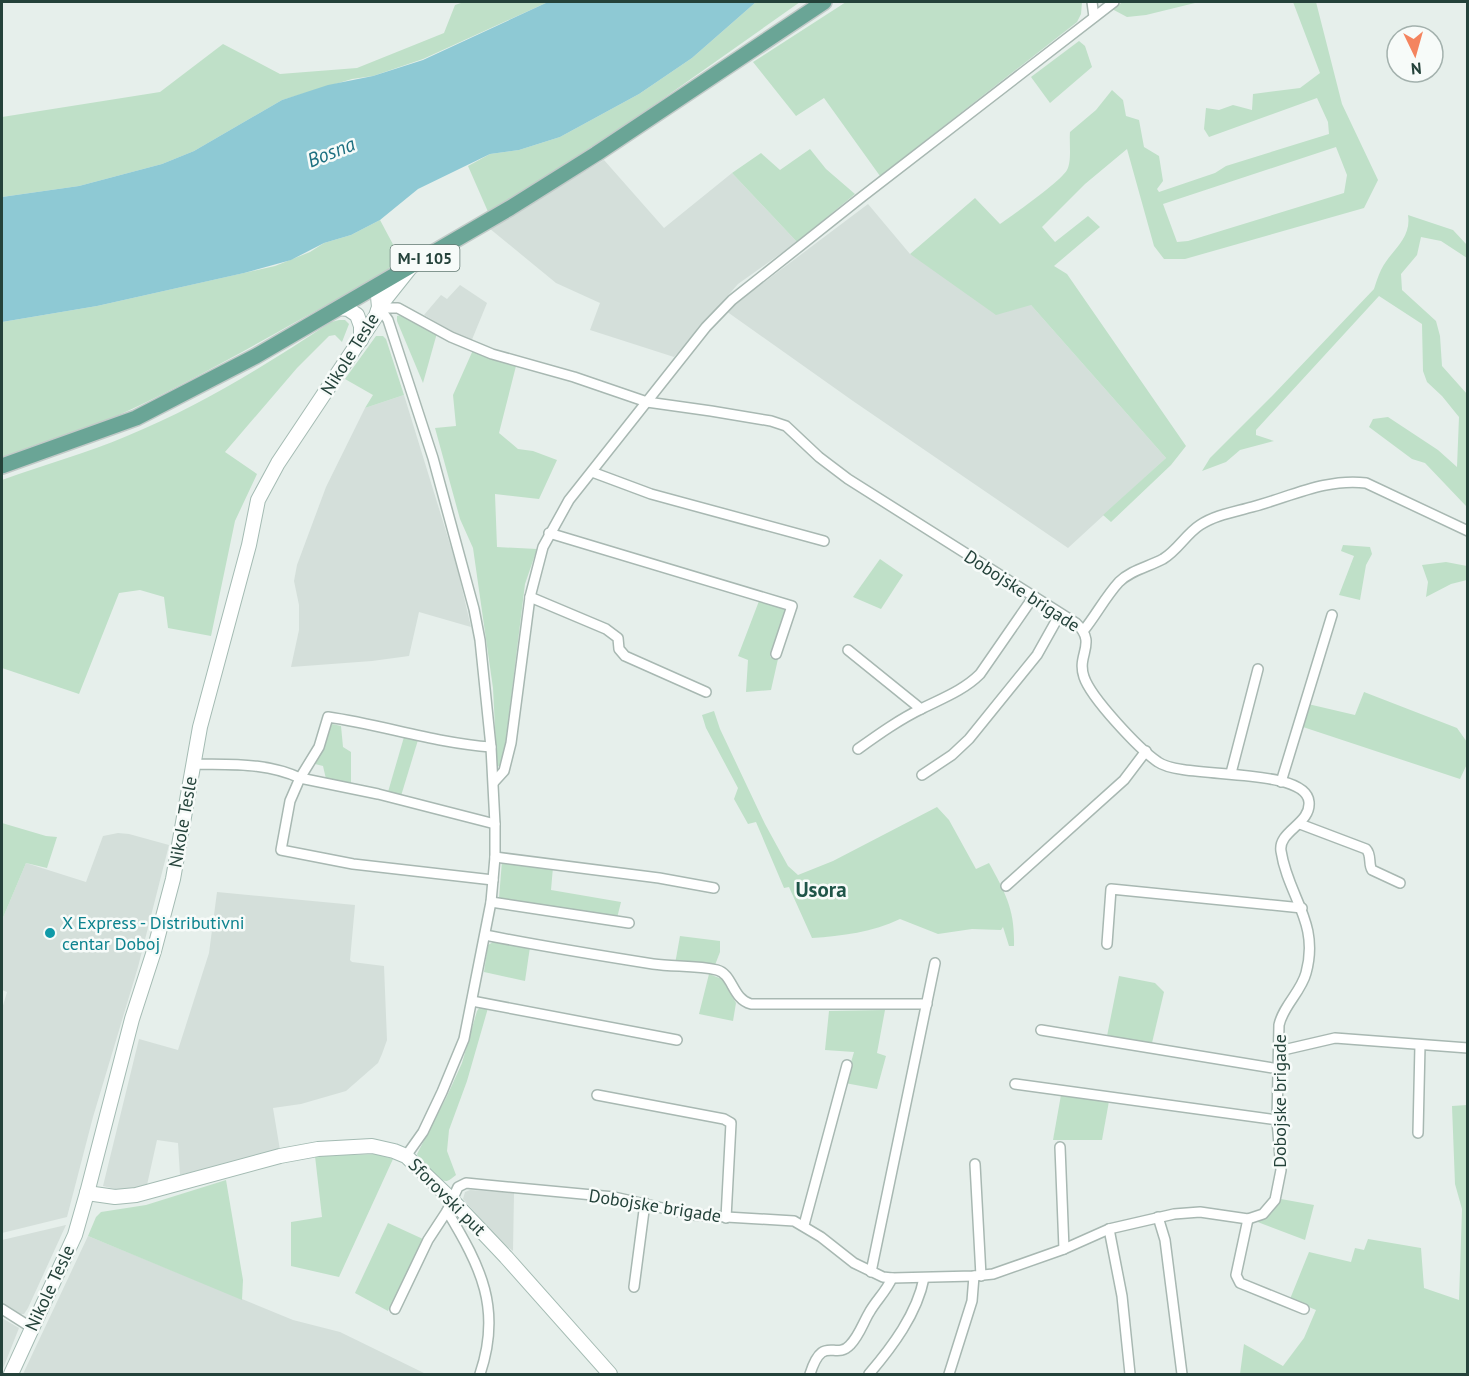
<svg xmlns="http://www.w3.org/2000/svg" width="1469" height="1376" font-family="'PT Sans',sans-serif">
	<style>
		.built { fill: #d4dfda }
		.green { fill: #bfe0c8; fill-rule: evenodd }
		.water { fill: #8ec9d4 }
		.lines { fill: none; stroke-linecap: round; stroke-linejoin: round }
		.street-casing { stroke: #a8b8b2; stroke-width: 12 }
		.secondary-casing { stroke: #a4bbb3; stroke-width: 16 }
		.primary-casing { stroke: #c2cac8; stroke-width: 18 }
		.street { stroke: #fff; stroke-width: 9 }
		.secondary { stroke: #fff; stroke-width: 14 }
		.primary { stroke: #6aa596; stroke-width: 15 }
		.culture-dot { fill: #0f9aa8; stroke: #f7fbf9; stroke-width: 2 }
		.labels { text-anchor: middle; stroke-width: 5; stroke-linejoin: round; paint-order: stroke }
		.shield { fill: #f7fbf9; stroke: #637a73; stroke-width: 1.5 }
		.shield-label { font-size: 16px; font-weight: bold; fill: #24423a }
		.street-label { font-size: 18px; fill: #24423a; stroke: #f7fbf9 }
		.culture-label { font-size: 18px; fill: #0d838f; stroke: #f7fbf9; text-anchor: start }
		.water-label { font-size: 20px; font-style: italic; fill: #1c6f80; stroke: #f7fbf9 }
		.quarter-label { font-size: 21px; font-weight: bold; fill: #1f5548; stroke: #f7fbf9 }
	</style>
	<rect width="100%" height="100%" fill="#e6efeb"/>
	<g class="built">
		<path d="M604 160 664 228 732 173 797 242 738 284 674 357 590 330 600 303 556 283 489 228Z"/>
		<path d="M868 204 910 254 1031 305 1166 458 1068 548 853 401 726 311Z"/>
		<path d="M460 285 487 303 471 342 424 315 441 295 447 299Z"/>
		<path d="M404 395 457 567 471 627 419 612 409 656 372 661 291 667 299 630V605L294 581 297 565 326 487 365 408Z"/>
		<path d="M118 833 129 834 169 845 138 967 93 1117 67 1217 2 1233V1009L7 992 2 990V920L26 863 86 882 103 836Z"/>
		<path d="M217 892 355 905 350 960 352 962 384 966 387 1040 382 1054 378 1063 346 1091 301 1104 273 1108 280 1150 180 1175 178 1143 157 1140 147 1185 129 1190 115 1189 103 1186 139 1039 178 1050 209 953Z"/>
		<path d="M470 1190 514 1193 513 1251 502 1243 463 1199 465 1192Z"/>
		<path d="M66 1225 28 1308 24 1314H18L2 1304V1240Z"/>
		<path d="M88 1236 293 1320 340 1332 426 1374H23Z"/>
		<path d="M2 1318 19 1328 2 1371Z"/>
	</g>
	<g class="green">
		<path d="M464 2H548L423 59 373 76 352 79 282 100 194 151 162 164 79 186 2 197V117L160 92 223 44 280 74 357 68 444 33 455 5Z"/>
		<path d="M756 2H800L637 117 489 214 468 166 490 154 519 150 560 137 639 94 692 58Z"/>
		<path d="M846 2H1082L1081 14 1077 22 880 176 824 98 796 116 753 62Z"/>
		<path d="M1123 2H1199L1146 15 1127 17 1112 9Z"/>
		<path d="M1293 2H1316L1342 104 1378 180 1364 208 1185 259H1164L1154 246 1127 149 1085 184 1042 227 1055 242 1088 216 1100 227 1054 266 1067 274 1186 446 1171 465 1111 522 1103 515 1166 458 1031 305 996 315 910 254 975 198 1000 224C1013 215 1061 181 1067 170 1072 161 1069 143 1070 132L1096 110 1112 90 1123 100 1126 116 1139 120 1144 147 1159 156 1163 181 1157 189 1159 192 1215 173 1226 166 1329 134 1328 122 1317 98 1209 137 1204 129 1206 108 1219 110 1233 105 1252 110 1253 94 1300 88 1320 73ZM1336 147 1347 175 1344 193 1188 241 1177 242 1163 204Z"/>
		<path d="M1079 41 1085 46 1092 67 1050 103 1031 77Z"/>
		<path d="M810 149 826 169 855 194 797 242 732 173 761 153 780 170Z"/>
		<path d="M1408 215 1453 230 1467 245V258L1441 241 1421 237 1417 255 1401 274 1402 290 1436 321 1440 336 1442 366 1467 394V511L1466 506 1425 463 1412 459 1369 427 1373 419 1388 417 1438 450 1457 467 1459 417 1442 396 1427 382 1423 371 1422 324 1379 296 1256 430V435L1274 441 1240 450 1226 462 1202 471 1210 458 1273 395 1374 289C1376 283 1378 276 1381 270 1390 251 1412 239 1408 215Z"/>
		<path d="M380 220 404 265C270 330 147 418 2 458V322L97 306 275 266 310 252 324 243 351 235Z"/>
		<path d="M401 315 437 333 423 383 397 321V316Z"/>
		<path d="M339 320H345L349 324 342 342 335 335 329 336 297 368 225 452 257 474 235 521 211 636 168 628 164 597 140 590 119 593 79 694 2 668V480C43 465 87 453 127 436 200 406 266 365 331 322Z"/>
		<path d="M376 336H383L386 339 404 395 365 408 373 395 345 379Z"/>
		<path d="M473 350 482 356 516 366 499 433 518 449 533 451 557 460 539 499 495 494 497 547 537 549 525 584 504 755 501 765 497 767 493 688 473 548 460 519 435 428 456 426 453 395Z"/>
		<path d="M1343 545 1370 547 1372 554 1366 565 1360 600 1339 595 1354 556 1341 551Z"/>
		<path d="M880 559 903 575 881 609 853 597Z"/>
		<path d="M1446 562 1467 566V580L1451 584 1426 597 1428 582 1422 565Z"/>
		<path d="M759 601 786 610 770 657 778 659 771 690 746 692 748 660 738 656Z"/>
		<path d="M1364 692 1457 728 1467 742V764L1460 779 1303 727 1308 704 1355 715Z"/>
		<path d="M714 711 720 729 765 824 788 866 798 875 833 861 937 807 949 820 976 869 989 863C1006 894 1015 910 1014 946H1009L1003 927 1001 930 972 929 938 934 900 919C873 932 842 936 812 938L789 887 784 888 756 822 748 824 734 799 738 788 706 728 702 715Z"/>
		<path d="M332 724 341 726 343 747 351 752V783L326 779 323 766 315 764Z"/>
		<path d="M404 737 418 740 401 796 388 792Z"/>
		<path d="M2 823 46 836 57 837 47 868 26 863 2 920Z"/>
		<path d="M502 861 553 867 551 890 621 902 617 918 499 898Z"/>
		<path d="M680 936 720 941V952L715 965 675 964Z"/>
		<path d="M493 942 530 947 525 981 484 972 488 945Z"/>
		<path d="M709 974 722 979 736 1003 733 1021 699 1014Z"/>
		<path d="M1119 976 1155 983 1164 992 1152 1043 1107 1036Z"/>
		<path d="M480 1007 488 1008 467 1081 449 1130 447 1151 456 1175C453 1177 450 1180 447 1181 438 1182 419 1161 417 1154L447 1096 462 1063 477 1011Z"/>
		<path d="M885 1010 877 1053 886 1056 877 1089 845 1083 854 1052 825 1050 829 1011Z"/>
		<path d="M1061 1095 1109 1101 1102 1140H1053Z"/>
		<path d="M1467 1105V1374H1240L1244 1344 1283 1366 1304 1338 1316 1310 1290 1299 1309 1252 1351 1262 1355 1248 1364 1250 1368 1239 1421 1248 1424 1288 1459 1300 1462 1209 1455 1184 1452 1106Z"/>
		<path d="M377 1154 393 1159 339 1277 291 1266V1222L322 1217 315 1156Z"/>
		<path d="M226 1180 243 1280 242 1300 88 1236 96 1217 101 1212 146 1205Z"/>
		<path d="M1281 1199 1314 1205 1305 1240 1255 1221 1272 1212Z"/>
		<path d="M388 1223 423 1239 388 1311 355 1293Z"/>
	</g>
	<path class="water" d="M548 2H756L692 58 639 94 560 137 519 150 490 154 418 189 380 220 351 235 324 243 291 260 244 273 97 306 2 322V197L79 186 162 164 194 151 282 100 328 85 373 76 423 60Z"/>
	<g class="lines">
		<defs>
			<g id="street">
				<path d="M1092 2 1094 17"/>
				<path d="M379 307 388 320 433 458 474 609 480 640 491 747 495 824V857L491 902 464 1039 442 1092 423 1132 406 1156"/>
				<path d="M382 308H398L451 337 492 354 574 377 647 402 711 411 771 421 786 426 819 457 848 479 1076 623C1098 644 1076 654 1084 677 1091 698 1139 749 1158 762 1183 780 1306 766 1309 802 1311 824 1278 831 1281 851 1288 897 1320 922 1306 973 1301 992 1283 1006 1279 1025L1277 1120 1281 1170 1275 1200 1263 1214 1248 1219 1200 1212 1174 1214 1109 1229 1064 1249 993 1274 974 1276 892 1278 883 1277 854 1263 821 1237 794 1221 693 1215 614 1197 466 1183 458 1187 447 1211 428 1240 395 1309"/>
				<path d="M592 472 651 494 824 541"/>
				<path d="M549 533 792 606 776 654"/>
				<path d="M530 597 606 629 618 638 619 649 625 656 706 692"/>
				<path d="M1084 630C1096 615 1106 596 1119 582 1131 570 1148 567 1163 559 1178 550 1186 534 1200 525 1215 515 1234 512 1252 507 1290 497 1326 478 1366 483L1468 531"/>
				<path d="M848 650 921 709"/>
				<path d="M858 749C879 734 900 719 923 708 943 698 964 690 980 674L1034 596"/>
				<path d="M193 764C230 765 266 762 300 778L319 747 328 717C383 725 436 743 491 747"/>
				<path d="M1231 773 1258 669"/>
				<path d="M922 775 952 755 969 739 1037 655 1060 614"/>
				<path d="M494 782 504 771 511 743 530 597 543 547 569 500 706 327 732 300 863 196 1114 2"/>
				<path d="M1281 782 1332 615"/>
				<path d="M1300 824 1366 849C1372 855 1368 864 1372 870L1400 883"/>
				<path d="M495 857 659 878 714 888"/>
				<path d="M493 880 353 864 281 850 290 801 300 778 378 794 495 824"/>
				<path d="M1006 886 1124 780 1146 751"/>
				<path d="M491 902 629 923"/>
				<path d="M485 935C541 946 596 955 653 964 673 967 696 965 717 970 733 974 732 999 751 1004H927"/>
				<path d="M1107 944 1111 889 1302 908"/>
				<path d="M472 1001 677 1040"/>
				<path d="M1041 1030 1279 1069"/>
				<path d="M1279 1051 1335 1038 1468 1048"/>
				<path d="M1015 1084 1277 1120"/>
				<path d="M597 1095 724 1119 731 1123 726 1218"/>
				<path d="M1418 1133 1420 1045"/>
				<path d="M1060 1147 1064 1249"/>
				<path d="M975 1164 981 1276"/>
				<path d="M447 1211C481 1267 502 1309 480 1374"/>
				<path d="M1158 1217 1165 1240 1182 1374"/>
				<path d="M1248 1219 1236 1275 1240 1283 1304 1309"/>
				<path d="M804 1225 847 1065"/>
				<path d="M1109 1229 1122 1296 1130 1374"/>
				<path d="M871 1272 935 963"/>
				<path d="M634 1287 645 1203"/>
				<path d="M2 1309 32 1328"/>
				<path d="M810 1374C823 1333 835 1361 850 1345 859 1336 863 1323 869 1313 876 1300 886 1292 892 1278"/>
				<path d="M869 1374C892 1347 917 1314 924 1278"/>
				<path d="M949 1374 972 1301 974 1276"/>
			</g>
			<g id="secondary">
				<path d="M379 307 410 268"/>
				<path d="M339 308 348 309 357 315 361 326V340"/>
				<path d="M87 1193 115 1197 136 1195 280 1156 318 1149 372 1146 394 1151 406 1156 452 1200 506 1257 610 1374"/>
				<path d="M11 1374 75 1235 87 1193 132 1019 154 951 173 879 200 727 249 545 258 500 278 463 376 316 379 307 377 286"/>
			</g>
			<path id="primary" d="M2 466 136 418 256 356 510 208 596 154 824 2"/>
		</defs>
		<use href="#street" class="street-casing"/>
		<use href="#secondary" class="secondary-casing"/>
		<use href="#primary" class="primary-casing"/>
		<use href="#street" class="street"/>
		<use href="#secondary" class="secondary"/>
		<use href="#primary" class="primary"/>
	</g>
	<circle class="culture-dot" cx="50" cy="933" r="6"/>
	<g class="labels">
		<rect class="shield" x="390.5" y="245" width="69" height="26" rx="4.5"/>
		<g class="shield-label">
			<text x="425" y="264">M-I 105</text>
		</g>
		<g class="street-label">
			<text transform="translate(350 354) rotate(-58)" y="6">Nikole Tesle</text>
			<text transform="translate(1022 591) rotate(33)" y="6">Dobojske brigade</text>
			<text transform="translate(183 822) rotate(-80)" y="6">Nikole Tesle</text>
			<text transform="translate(1280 1101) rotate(-90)" y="6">Dobojske brigade</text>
			<text transform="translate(447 1197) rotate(45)" y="6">Sforovski put</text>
			<text transform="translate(655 1206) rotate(9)" y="6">Dobojske brigade</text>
			<text transform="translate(50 1288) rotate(-65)" y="6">Nikole Tesle</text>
		</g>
		<g class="culture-label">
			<text x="62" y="929">X Express - Distributivni<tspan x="62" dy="21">centar Doboj</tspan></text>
		</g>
		<g class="water-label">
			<text transform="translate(331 152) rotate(-22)" y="7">Bosna</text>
		</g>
		<g class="quarter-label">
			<text x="821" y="897">Usora</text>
		</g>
	</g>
	<rect width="1469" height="1376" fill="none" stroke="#24423a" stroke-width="6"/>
	<g transform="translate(1415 54) rotate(175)"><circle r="28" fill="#f7fbf9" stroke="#a3b1ad" stroke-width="1.5"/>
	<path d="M0-4.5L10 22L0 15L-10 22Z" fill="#f4845f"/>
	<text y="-9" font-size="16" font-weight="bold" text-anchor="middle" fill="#24423a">N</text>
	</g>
</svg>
